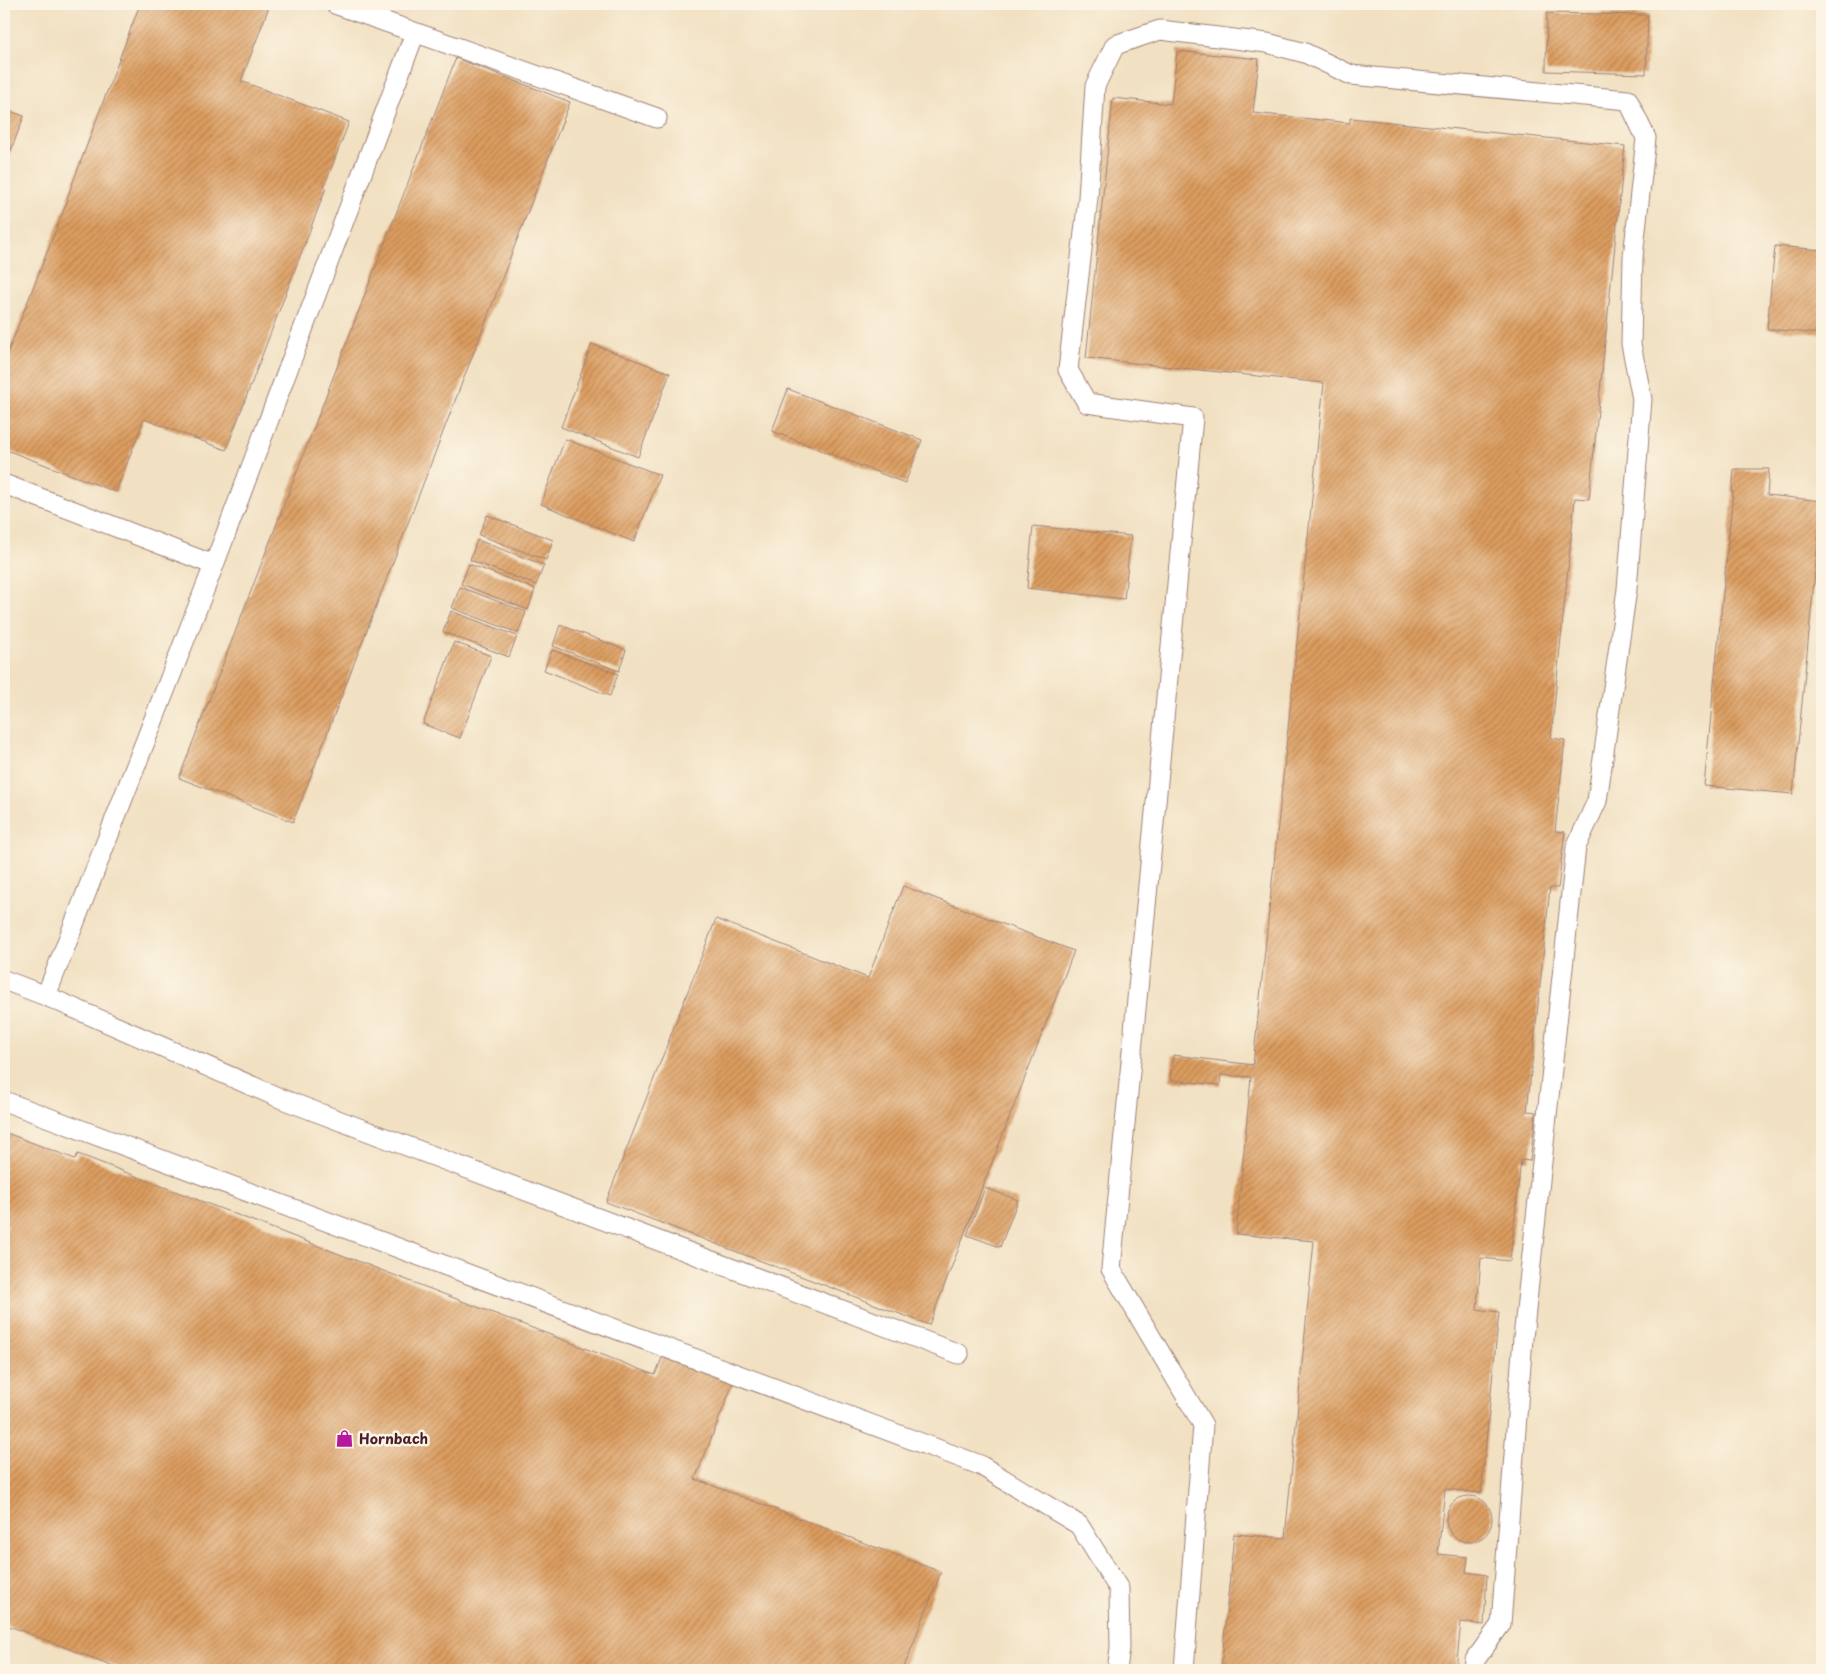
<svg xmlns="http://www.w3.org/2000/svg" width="1826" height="1674" font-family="'Playpen Sans',sans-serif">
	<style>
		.building { fill: url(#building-hatch) }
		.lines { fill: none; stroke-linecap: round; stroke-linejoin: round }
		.lane-casing { stroke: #9e8076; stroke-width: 21 }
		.lane { stroke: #fff; stroke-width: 19 }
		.labels { text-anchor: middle; stroke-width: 5; stroke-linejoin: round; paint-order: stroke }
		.poi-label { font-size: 14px; font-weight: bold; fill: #4a1f2b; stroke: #fcf5e5; text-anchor: start }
	</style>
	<defs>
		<pattern id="building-hatch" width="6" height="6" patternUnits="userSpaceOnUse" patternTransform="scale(1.25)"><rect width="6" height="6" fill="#dc9d5f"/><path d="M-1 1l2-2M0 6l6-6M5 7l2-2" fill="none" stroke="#b47f4f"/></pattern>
	</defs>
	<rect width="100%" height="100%" fill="#fcf5e5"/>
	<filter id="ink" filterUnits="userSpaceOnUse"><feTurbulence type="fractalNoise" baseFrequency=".02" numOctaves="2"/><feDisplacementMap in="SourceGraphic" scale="10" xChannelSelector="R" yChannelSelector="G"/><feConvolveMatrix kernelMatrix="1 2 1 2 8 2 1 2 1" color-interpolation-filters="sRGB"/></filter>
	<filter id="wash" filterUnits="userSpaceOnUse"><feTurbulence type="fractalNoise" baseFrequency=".0096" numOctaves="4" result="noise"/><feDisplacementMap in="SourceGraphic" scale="20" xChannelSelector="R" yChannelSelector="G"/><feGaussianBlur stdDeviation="1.12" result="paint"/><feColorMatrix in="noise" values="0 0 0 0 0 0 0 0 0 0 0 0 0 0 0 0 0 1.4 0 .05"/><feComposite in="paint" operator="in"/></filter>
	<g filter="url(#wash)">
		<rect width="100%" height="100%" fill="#f1e0c1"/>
		<g id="blocks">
			<g class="building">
				<path d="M140 4H270L241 81 349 122 324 187 326 188 226 450 144 419 116 492 4 449V362L68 199 67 198Z"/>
				<path d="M1547 13 1648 15 1646 74 1546 71Z"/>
				<path d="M1177 51 1259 59 1253 113 1350 123V118L1625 146 1589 499 1575 498 1551 738 1565 740 1555 831 1565 832 1558 888H1550L1527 1111 1536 1112 1530 1161 1521 1160 1510 1261 1481 1258 1477 1309 1499 1312 1481 1493 1445 1489 1438 1554 1468 1557 1466 1572 1487 1575 1484 1625 1461 1622 1456 1670H1221L1234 1534 1285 1538 1314 1241 1236 1234 1251 1077 1221 1075 1220 1085 1170 1080 1173 1055 1253 1065 1324 383 1086 358 1113 98 1171 104Z"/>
				<path d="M456 58 570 102 293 822 179 778Z"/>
				<path d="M4 109 24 116 4 169Z"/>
				<path d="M1775 246 1822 250V334L1767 329Z"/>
				<path d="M592 344 670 373 638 457 561 427Z"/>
				<path d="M788 389 922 440 905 483 772 431Z"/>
				<path d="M565 439 660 475 634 542 541 504Z"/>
				<path d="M1734 469H1769L1767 495 1822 501 1793 794 1704 786 1733 492H1732Z"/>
				<path d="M487 515 553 540 546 560 479 535Z"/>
				<path d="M1033 526 1131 536 1124 599 1027 588Z"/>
				<path d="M477 540 544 565 536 585 470 560Z"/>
				<path d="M469 564 535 589 528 610 461 584Z"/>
				<path d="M460 587 526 612 518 633 452 608Z"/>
				<path d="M451 611 517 636 509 657 443 632Z"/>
				<path d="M560 625 626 650 619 671 553 646Z"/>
				<path d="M454 642 491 656 460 738 423 724Z"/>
				<path d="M552 650 618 674 610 696 544 670Z"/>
				<path d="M903 886 1074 951 929 1325 606 1202 716 919 868 978Z"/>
				<path d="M4 1132 75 1159 78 1154 655 1375 664 1353 734 1381 695 1479 941 1572 903 1670H124L4 1624V1236L8 1225 4 1224Z"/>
				<path d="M985 1188 1018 1200 1000 1247 967 1235Z"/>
				<circle cx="1469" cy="1519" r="23"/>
			</g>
		</g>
	</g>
	<g filter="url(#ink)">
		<use href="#blocks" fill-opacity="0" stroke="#9e8076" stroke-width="1"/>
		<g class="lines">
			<defs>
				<g id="lane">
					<path d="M335 4 657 118"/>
					<path d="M4 484 214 565"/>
					<path d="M4 980 46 996 282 1099 959 1354"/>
					<path d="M46 996 214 565 415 33"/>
					<path d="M4 1101 980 1465 1079 1525 1119 1589 1120 1648 1117 1670"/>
					<path d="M1184 1670 1203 1425 1111 1269 1193 418 1087 403 1068 370 1088 198 1095 86 1115 45 1160 30 1267 43 1305 53 1351 75 1628 100 1646 138 1633 257 1631 344 1642 399 1627 589 1597 801 1576 847 1523 1338 1501 1624 1475 1660 1474 1670"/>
				</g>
			</defs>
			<use href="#lane" class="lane-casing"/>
			<use href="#lane" class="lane"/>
		</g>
	</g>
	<defs>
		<symbol id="shop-bare" viewBox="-9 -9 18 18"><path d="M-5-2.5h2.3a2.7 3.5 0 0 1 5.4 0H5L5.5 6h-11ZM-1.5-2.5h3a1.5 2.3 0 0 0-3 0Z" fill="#b5179e" stroke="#fcf5e5" stroke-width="2.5" paint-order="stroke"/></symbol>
	</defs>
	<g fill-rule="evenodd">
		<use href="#shop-bare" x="332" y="1426" width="25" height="25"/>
	</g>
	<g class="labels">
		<g class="poi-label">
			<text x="359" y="1444">Hornbach</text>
		</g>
	</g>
	<rect width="1826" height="1674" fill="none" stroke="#fcf5e5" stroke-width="20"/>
</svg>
